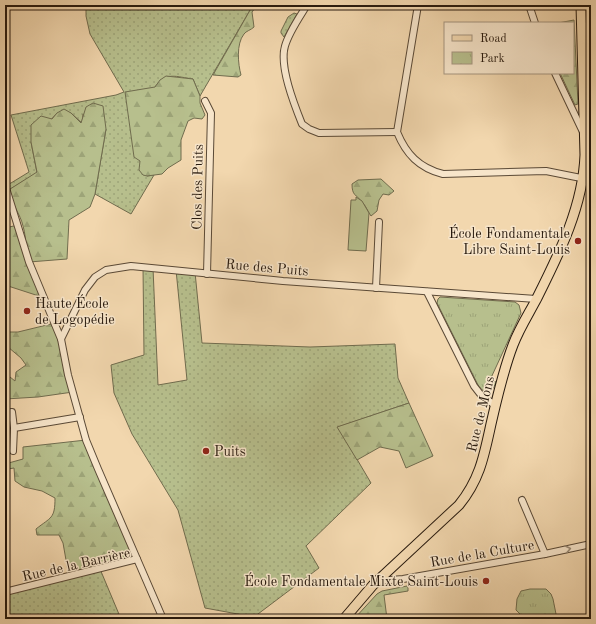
<svg xmlns="http://www.w3.org/2000/svg" width="596" height="624" font-family="'Old Standard TT',serif">
	<style>
		.grass { fill: url(#grass-dots); stroke: #706c4e }
		.forest { fill: url(#forest-firs); stroke: #706c4e }
		.park { fill: url(#park-tufts); stroke: #706c4e }
		.garden { fill: #b7bf8d; stroke: #706c4e }
		.lines { fill: none; stroke-linecap: round; stroke-linejoin: round }
		.street-casing { stroke: #5a4936; stroke-width: 8 }
		.primary-casing { stroke: #281a0e; stroke-width: 11 }
		.street { stroke: #f7e5ca; stroke-width: 6 }
		.primary { stroke: #f2d7ae; stroke-width: 9 }
		.oneway { stroke: #9a8a75 }
		.poi-dot { fill: #8f2418; stroke: #f7e5ca; stroke-width: 1.5 }
		.labels { text-anchor: middle; stroke-width: 3; stroke-linejoin: round; paint-order: stroke }
		.street-label { font-size: 14px; fill: #281a0e; stroke: #f7e5ca }
		.poi-label { font-size: 14px; fill: #281a0e; stroke: #f7e5ca; text-anchor: end }
	</style>
	<defs>
		<pattern id="grass-dots" width="8" height="8" patternUnits="userSpaceOnUse"><rect width="8" height="8" fill="#b7bf8d"/><path d="M2 2h.1M6 6h.1" fill="none" stroke="#9da478" stroke-width="1.8" stroke-linecap="round"/></pattern>
		<pattern id="forest-firs" width="22" height="20" patternUnits="userSpaceOnUse"><rect width="22" height="20" fill="#b7bf8d"/><path d="M5 1l3.5 6h-7zM16 11l3.5 6h-7z" fill="#9da478"/></pattern>
		<pattern id="park-tufts" width="24" height="20" patternUnits="userSpaceOnUse"><rect width="24" height="20" fill="#b7bf8d"/><path d="M3 7l-1-3M5 7V3M7 7l1-3M15 17l-1-3M17 17v-4M19 17l1-3" fill="none" stroke="#9da478"/></pattern>
	</defs>
	<rect width="100%" height="100%" fill="#f2d7ae"/>
	<filter id="stains"><feTurbulence type="fractalNoise" baseFrequency=".005" numOctaves="4"/><feColorMatrix values="0 0 0 0 .2 0 0 0 0 .09 0 0 0 0 .02 0 0 0 .5 -.17"/></filter>
	<radialGradient id="worn" r=".72"><stop offset=".6" stop-color="#630" stop-opacity="0"/><stop offset="1" stop-color="#630" stop-opacity=".3"/></radialGradient>
	<g class="grass">
		<path d="M86 5H253L200 96 193 79C177 77 165 71 155 87L140 161 147 176 154 175 131 214 95 194 106 129 83 114 82 123 71 113H57L31 142 37 173 7 191 9 199 5 200V185L11 183 29 172 11 115 116 95 124 92 90 34 86 16Z"/>
		<path d="M294 13 297 14 284 37 281 33V31L288 17Z"/>
		<path d="M143 267 153 268 158 385 187 380 176 270 195 272 202 343 310 347 395 344 398 378 409 403 338 427 371 483 306 546 319 568 254 617 205 608 178 510 132 434 114 393 111 365 144 355Z"/>
		<path d="M100 569 121 619H5V592Z"/>
	</g>
	<g class="forest">
		<path d="M253 5H266L262 8H255L252 12 254 27C251 30 246 31 244 34 236 44 238 64 241 75L238 77 213 75Z"/>
		<path d="M574 20 578 104 575 105 560 73H573V23H558Z"/>
		<path d="M166 76 193 79 200 96V103L205 115 202 119 194 118 188 121 181 140V160L168 168 162 174 147 176 143 175 139 170 140 161 134 157 125 92 155 87 160 80Z"/>
		<path d="M93 103 103 106 106 129 95 194 90 207 69 220 67 259 29 262 45 298 5 285V228L18 225 26 250C26 238 24 224 18 213 15 206 10 200 7 191L37 172 31 142V125L41 116 52 119 57 113 64 109 71 113 81 123 86 107Z"/>
		<path d="M381 179 394 191 389 195 383 194 379 200 377 211 371 216C368 212 366 206 362 202 356 194 352 196 352 184L358 180Z"/>
		<path d="M55 323 73 392 38 397 5 399V373L15 381 16 372 26 365 21 358 8 347V332H18Z"/>
		<path d="M409 403 433 456 406 468 399 451 380 447 357 460 337 427Z"/>
		<path d="M86 440 137 559 69 577 63 543 59 535H37L36 529C51 517 55 519 55 498L42 491 24 487 15 481 14 468 8 469 5 472V464L23 459V447Z"/>
		<path d="M407 586 408 588V591L384 595 387 619H354L377 594 382 591Z"/>
	</g>
	<g class="park">
		<path d="M440 297 515 302 519 305 521 313 490 380 496 382C492 395 484 394 478 385L437 303 438 299Z"/>
		<path d="M530 589H546L551 594 553 599 557 619H522L523 617 516 610 517 599 521 591Z"/>
	</g>
	<path class="garden" d="M356 197 362 201 369 213 366 251 348 250 351 200H356Z"/>
	<g class="lines">
		<defs>
			<g id="street">
				<path d="M307 5C299 18 289 32 285 46 279 66 294 104 302 124L309 129 319 133 397 132"/>
				<path d="M418 5 397 132C406 154 419 168 443 174L546 171 591 180"/>
				<path d="M529 5 535 23"/>
				<path d="M555 73 583 132"/>
				<path d="M205 101 211 113 207 274"/>
				<path d="M5 185 29 262 61 339"/>
				<path d="M376 288 379 222"/>
				<path d="M427 292 474 386 481 395 496 406"/>
				<path d="M5 413 12 412 14 428"/>
				<path d="M13 451 14 428 80 417"/>
				<path d="M522 500 545 554"/>
				<path d="M137 559 98 469 86 440 68 375 61 339 85 290 95 277 106 270 131 266 283 281 536 299"/>
				<path d="M377 581 403 579 545 554 591 544"/>
				<path d="M5 592 137 559 163 619"/>
			</g>
			<path id="primary" d="M344 619 373 585 459 505C480 479 484 456 491 424 497 398 503 371 513 345 519 329 528 315 536 300 559 254 583 207 585 155L581 5"/>
		</defs>
		<use href="#street" class="street-casing"/>
		<use href="#primary" class="primary-casing"/>
		<use href="#street" class="street"/>
		<use href="#primary" class="primary"/>
	</g>
	<defs><path id="oneway-chevron" d="M-2-3.5L2.5 0L-2 3.5" fill="none" stroke-width="1.6" stroke-linecap="round" stroke-linejoin="round"/></defs>
	<use class="oneway" href="#oneway-chevron" transform="translate(568 549) rotate(-12)"/>
	<g class="poi-dot">
		<circle cx="578" cy="241" r="4"/>
		<circle cx="27" cy="311" r="4"/>
		<circle cx="206" cy="451" r="4"/>
		<circle cx="486" cy="581" r="4"/>
	</g>
	<g class="labels">
		<g class="street-label">
			<text transform="translate(197 187) rotate(-89)" y="5">Clos des Puits</text>
			<text transform="translate(267 267) rotate(5)" y="5">Rue des Puits</text>
			<text transform="translate(480 414) rotate(-76)" y="5">Rue de Mons</text>
			<text transform="translate(482 553) rotate(-10)" y="5">Rue de la Culture</text>
			<text transform="translate(76 564) rotate(-13)" y="5">Rue de la Barrière</text>
		</g>
		<g class="poi-label">
			<text x="570" y="238">École Fondamentale<tspan x="570" dy="16">Libre Saint-Louis</tspan></text>
			<text x="35" y="308" text-anchor="start">Haute École<tspan x="35" dy="16">de Logopédie</tspan></text>
			<text x="214" y="456" text-anchor="start">Puits</text>
			<text x="478" y="586">École Fondamentale Mixte Saint-Louis</text>
		</g>
	</g>
	<rect width="596" height="624" fill="none" stroke="#f2d7ae" stroke-width="20"/>
	<rect x="6" y="6" width="584" height="612" fill="none" stroke="#281a0e" stroke-width="2"/>
	<rect x="10" y="10" width="576" height="604" fill="none" stroke="#281a0e"/>
	<rect x="444" y="22" width="130" height="52" fill="#f7e5ca" stroke="#a4947f"/>
	<rect x="452" y="35" width="20" height="6" fill="#f2d7ae" stroke="#a4947f"/>
	<text x="480" y="42" font-size="12" fill="#281a0e">Road</text>
	<rect x="452" y="52" width="20" height="12" fill="url(#park-tufts)" stroke="#a4947f"/>
	<text x="480" y="62" font-size="12" fill="#281a0e">Park</text>
	<rect width="100%" height="100%" filter="url(#stains)"/>
	<rect width="100%" height="100%" fill="url(#worn)"/>
</svg>
